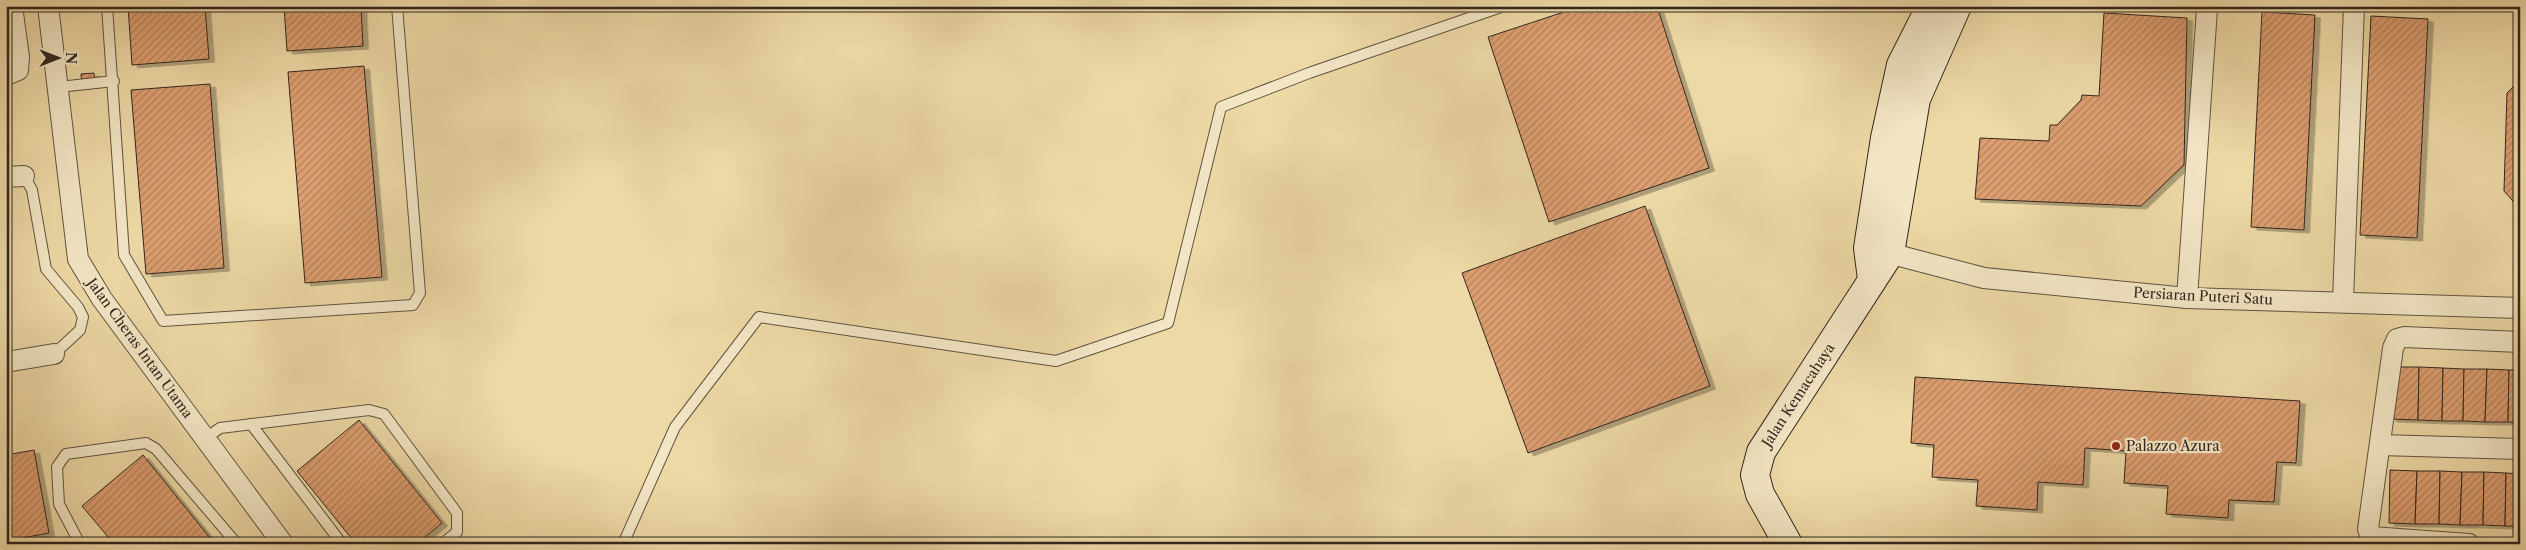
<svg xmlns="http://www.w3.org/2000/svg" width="2526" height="550" font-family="'Libre Caslon Text',serif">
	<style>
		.building { fill: url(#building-hatch); stroke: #30261e; filter: url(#shadow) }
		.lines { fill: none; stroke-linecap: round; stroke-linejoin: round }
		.lane-casing { stroke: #5f5340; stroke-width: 12 }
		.street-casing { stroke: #5f5340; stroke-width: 22 }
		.secondary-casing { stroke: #30261e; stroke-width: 30 }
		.lane { stroke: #f3e6c5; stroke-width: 10 }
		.street { stroke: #f3e6c5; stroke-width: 20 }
		.secondary { stroke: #f3e6c5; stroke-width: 28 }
		.poi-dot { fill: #8f2418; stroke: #f3e6c5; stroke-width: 2 }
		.labels { text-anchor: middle; stroke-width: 4.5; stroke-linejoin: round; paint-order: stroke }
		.street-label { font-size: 14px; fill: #30261e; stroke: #f3e6c5 }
		.poi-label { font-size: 14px; fill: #30261e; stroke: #f3e6c5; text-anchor: start }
	</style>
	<defs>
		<pattern id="building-hatch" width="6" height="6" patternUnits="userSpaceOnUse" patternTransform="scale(1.25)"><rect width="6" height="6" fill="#dd9e70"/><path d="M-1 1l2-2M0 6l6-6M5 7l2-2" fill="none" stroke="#b4815b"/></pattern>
		<filter id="shadow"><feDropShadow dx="5.5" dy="3" stdDeviation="0" flood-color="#0004"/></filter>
	</defs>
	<rect width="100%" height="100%" fill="#edd9a6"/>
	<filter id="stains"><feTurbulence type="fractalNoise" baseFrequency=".004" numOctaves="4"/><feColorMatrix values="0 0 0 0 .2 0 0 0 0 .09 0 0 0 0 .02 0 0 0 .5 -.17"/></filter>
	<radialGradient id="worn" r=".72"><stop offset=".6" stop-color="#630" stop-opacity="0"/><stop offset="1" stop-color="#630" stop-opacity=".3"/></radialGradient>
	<g class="building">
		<path d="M128 6H205L209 59 132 65Z"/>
		<path d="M284 6H361L363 46 287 51Z"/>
		<path d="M1582 6H1657L1709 168 1549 222 1488 37Z"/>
		<path d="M2262 12 2315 15 2304 230 2251 227Z"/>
		<path d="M2104 13 2187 18 2184 165 2141 206 1975 199 1980 138 2049 141 2050 125H2057L2081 100 2082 95 2099 96Z"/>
		<path d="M2371 16 2428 19 2417 238 2360 235Z"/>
		<path d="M364 66 382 277 305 283 288 72Z"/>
		<path d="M94 73 95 85 82 86 81 74Z"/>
		<path d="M2520 80V209L2504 191 2507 93Z"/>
		<path d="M210 84 224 268 146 274 131 90Z"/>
		<path d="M1645 206 1710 386 1528 453 1462 273Z"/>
		<path d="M2393 367H2419L2418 420 2391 419Z"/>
		<path d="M2419 367 2443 368 2442 421 2418 420Z"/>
		<path d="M2443 368 2464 369 2463 421H2442Z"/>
		<path d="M2464 369H2487L2485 422 2463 421Z"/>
		<path d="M2487 369 2509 370 2508 422H2485Z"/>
		<path d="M2509 370H2520V423L2508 422Z"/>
		<path d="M1915 377 2300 401 2296 463 2277 462 2274 502 2229 500 2228 518 2166 514 2168 486 2124 483 2126 451 2085 448 2083 485 2038 482 2037 510 1976 506 1978 480 1932 477 1934 445 1911 443Z"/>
		<path d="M359 420 442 523 417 544H356L297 471Z"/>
		<path d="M34 450 49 533 6 541V455Z"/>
		<path d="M143 455 215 544H114L82 506Z"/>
		<path d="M2390 470 2417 471 2415 524 2389 523Z"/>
		<path d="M2417 471H2440L2439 524H2415Z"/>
		<path d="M2440 471 2462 472 2460 525 2439 524Z"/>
		<path d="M2462 472H2484L2483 525H2460Z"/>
		<path d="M2484 472 2506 473 2505 526 2483 525Z"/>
		<path d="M2506 473 2520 474V526H2505Z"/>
	</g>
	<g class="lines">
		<defs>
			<g id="lane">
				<path d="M107 6 124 255 163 321 413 305 420 293 397 6"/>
				<path d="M59 87 114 81"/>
				<path d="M24 176 32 190 46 269 78 307 83 317 80 330 54 354"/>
				<path d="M251 424 342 544"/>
				<path d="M206 438 220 428 369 410 384 414 457 513V532L442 544"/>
				<path d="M80 544 59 504 57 467 66 454 146 443 156 449 237 544"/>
				<path d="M623 544 675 427 759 317 1056 361 1168 323 1221 107 1309 73 1504 6"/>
			</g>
			<g id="street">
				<path d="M48 6 78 259 102 299 283 544"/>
				<path d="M6 75 18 70 19 57 12 6"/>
				<path d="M6 177 24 176"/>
				<path d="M1877 250 1984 278 2187 298 2520 308"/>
				<path d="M2187 298 2207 9"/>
				<path d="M2343 301 2354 6"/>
				<path d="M6 362 54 354"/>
				<path d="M2380 445 2520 449"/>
				<path d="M2469 544 2371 537 2368 529 2393 348 2397 339 2404 337 2520 342"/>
			</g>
			<g id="secondary">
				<path d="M1872 279 1868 248 1885 138 1901 65 1931 6"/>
				<path d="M1788 544 1760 494 1755 475 1761 452 1890 253 1916 99 1957 6"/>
			</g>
		</defs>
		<use href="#lane" class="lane-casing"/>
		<use href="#street" class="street-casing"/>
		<use href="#secondary" class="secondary-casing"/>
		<use href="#lane" class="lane"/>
		<use href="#street" class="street"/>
		<use href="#secondary" class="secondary"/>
	</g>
	<circle class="poi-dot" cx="2116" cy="446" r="5"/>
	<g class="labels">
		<g class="street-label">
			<text transform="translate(2203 296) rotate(3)" y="5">Persiaran Puteri Satu</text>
			<text transform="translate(140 348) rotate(54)" y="5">Jalan Cheras Intan Utama</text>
			<text transform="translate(1798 395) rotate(-57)" y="5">Jalan Kemacahaya</text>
		</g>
		<g class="poi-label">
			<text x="2126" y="451">Palazzo Azura</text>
		</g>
	</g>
	<rect width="2526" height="550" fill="none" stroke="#edd9a6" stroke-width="25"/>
	<rect x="8" y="8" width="2511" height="535" fill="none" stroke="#30261e" stroke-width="2.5"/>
	<rect x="12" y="12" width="2501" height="525" fill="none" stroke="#30261e"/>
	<g transform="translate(58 58) rotate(90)" stroke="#f3e6c5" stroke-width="4" paint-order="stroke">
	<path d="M0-4L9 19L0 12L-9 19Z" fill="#30261e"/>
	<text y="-8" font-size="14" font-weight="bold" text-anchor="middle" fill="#30261e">N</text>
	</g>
	<rect width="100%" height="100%" filter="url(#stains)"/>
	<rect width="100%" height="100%" fill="url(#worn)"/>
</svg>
